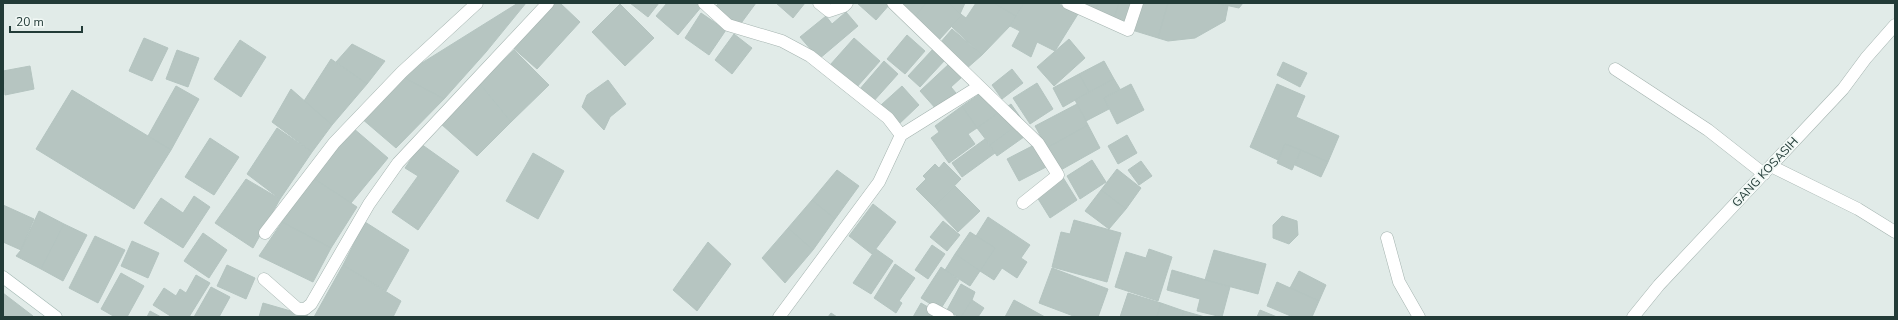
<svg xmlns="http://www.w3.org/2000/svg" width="1898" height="320" font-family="'Nunito Sans',sans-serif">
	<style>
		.building { fill: #b6c5c1; stroke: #b4c4c0 }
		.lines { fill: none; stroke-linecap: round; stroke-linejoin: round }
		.street-casing { stroke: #a4b3af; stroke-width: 13 }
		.secondary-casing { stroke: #a0b6b1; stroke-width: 13 }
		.street { stroke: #fff; stroke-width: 12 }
		.secondary { stroke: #fff; stroke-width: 12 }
		.labels { text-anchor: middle; stroke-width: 3.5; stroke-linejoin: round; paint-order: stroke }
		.street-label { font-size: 12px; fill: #223b37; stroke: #f1f8f5 }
	</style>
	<rect width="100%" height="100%" fill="#e1ebe8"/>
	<g class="building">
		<path d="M518 3H526L486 52 444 99 401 76Z"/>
		<path d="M551 3H560L580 22 537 69 512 47Z"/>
		<path d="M630 3H659L648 17Z"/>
		<path d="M667 3H698L702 6 678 35 656 16Z"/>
		<path d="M719 3H756L739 26 715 7Z"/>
		<path d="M776 3H805L793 18Z"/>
		<path d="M857 3H889L890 4 876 20Z"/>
		<path d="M899 3H926L914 18Z"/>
		<path d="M926 3H949L962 15 939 40 914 18Z"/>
		<path d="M949 3H965L960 14Z"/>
		<path d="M976 3H994L1016 16 1010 26 982 55 951 26 962 15 966 18Z"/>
		<path d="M994 3H1024L1016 16Z"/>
		<path d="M1024 3H1057L1078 14 1055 51 1037 42 1031 57 1012 46 1020 31 1010 26Z"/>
		<path d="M1080 3H1098L1096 10Z"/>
		<path d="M1098 3H1119L1114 18 1096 10Z"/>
		<path d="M1119 3H1131L1124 22 1114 18Z"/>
		<path d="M1141 3H1168L1158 38 1132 30Z"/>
		<path d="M1168 3H1216L1228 6 1225 21 1195 38 1168 41 1158 38Z"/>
		<path d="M1216 3H1243L1239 8Z"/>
		<path d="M620 4 654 38 625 66 592 32Z"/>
		<path d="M846 12 858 26 819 59 800 37 826 16 832 24Z"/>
		<path d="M701 13 726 30 709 55 685 38Z"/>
		<path d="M952 29 982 55 966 69 940 43Z"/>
		<path d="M734 34 752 48 732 74 715 60Z"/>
		<path d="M907 35 925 51 905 74 887 59Z"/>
		<path d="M144 38 168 48 152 81 129 71Z"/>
		<path d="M854 38 880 61 856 88 830 65Z"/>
		<path d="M1069 39 1085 58 1054 86 1037 67Z"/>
		<path d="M240 40 266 57 241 97 214 79Z"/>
		<path d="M352 44 385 61 367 84 336 62Z"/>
		<path d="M933 49 945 60 920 87 908 76Z"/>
		<path d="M177 50 199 58 188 87 166 79Z"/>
		<path d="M514 50 549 85 511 122 480 84Z"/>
		<path d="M331 59 367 84 332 125 304 101Z"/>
		<path d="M884 61 898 74 872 103 859 90Z"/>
		<path d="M1104 61 1114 79 1089 92 1079 74Z"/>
		<path d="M1283 62 1307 73 1300 87 1277 75Z"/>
		<path d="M950 63 962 77 951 87 956 93 937 110 920 91Z"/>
		<path d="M30 66 34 89 5 95 3 71Z"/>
		<path d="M1012 69 1023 83 1002 99 992 85Z"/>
		<path d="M1079 74 1089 92 1063 107 1053 88Z"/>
		<path d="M401 76 444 99 396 148 361 118Z"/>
		<path d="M1114 79 1120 89 1104 98 1109 109 1086 121 1075 100Z"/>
		<path d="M608 80 626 104 610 117 604 130 582 107 587 95Z"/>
		<path d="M1037 83 1053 109 1030 124 1013 98Z"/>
		<path d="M480 84 511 122 477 156 441 124Z"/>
		<path d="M1131 84 1144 110 1117 124 1104 98Z"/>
		<path d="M1277 84 1305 96 1296 117 1339 136 1328 162 1285 144 1278 160 1250 147Z"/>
		<path d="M176 86 199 99 171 150 148 136Z"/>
		<path d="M902 86 919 105 898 125 881 105Z"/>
		<path d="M291 89 332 125 312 152 272 122Z"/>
		<path d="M987 89 1002 110 977 128 962 106Z"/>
		<path d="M72 90 171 150 134 209 36 149Z"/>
		<path d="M1011 104 1023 121 990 145 977 128Z"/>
		<path d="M1077 104 1088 125 1047 148 1035 126Z"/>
		<path d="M962 106 977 128 968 134 975 144 949 163 931 138 939 132 935 126Z"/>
		<path d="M1023 121 1031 132 997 156 990 145Z"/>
		<path d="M1088 125 1100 148 1059 171 1047 148Z"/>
		<path d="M277 128 312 152 280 199 247 174Z"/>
		<path d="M353 128 388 158 351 203 313 178Z"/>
		<path d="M1127 135 1137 153 1118 164 1108 146Z"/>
		<path d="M210 138 239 157 214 195 185 177Z"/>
		<path d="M985 139 995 153 962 177 952 163Z"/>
		<path d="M1038 143 1050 165 1019 181 1007 159Z"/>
		<path d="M421 144 459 171 418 230 392 212 418 176 405 168Z"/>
		<path d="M1285 144 1301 150 1292 170 1277 163Z"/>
		<path d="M1301 150 1328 162 1321 177 1295 165Z"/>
		<path d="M533 153 564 171 538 219 506 201Z"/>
		<path d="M1092 160 1106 182 1080 199 1067 176Z"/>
		<path d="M1141 161 1152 176 1139 185 1128 170Z"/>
		<path d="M944 162 961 179 934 207 916 189 926 179 923 176 935 164 939 168Z"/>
		<path d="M1117 169 1141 188 1126 209 1101 190Z"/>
		<path d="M837 170 859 186 835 219 812 200Z"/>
		<path d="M1059 171 1077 200 1050 218 1032 189Z"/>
		<path d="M313 178 357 207 331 248 282 222Z"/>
		<path d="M246 179 280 199 253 248 215 223Z"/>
		<path d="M955 186 980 211 958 232 934 207Z"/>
		<path d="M1101 190 1126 209 1109 229 1085 211Z"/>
		<path d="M194 196 210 207 183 248 144 223 161 198 183 213Z"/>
		<path d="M812 200 835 219 813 250 788 228Z"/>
		<path d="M873 204 896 222 872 254 849 236Z"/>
		<path d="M3 205 34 219 21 250 3 242Z"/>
		<path d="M39 211 64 224 41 269 16 256 21 250Z"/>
		<path d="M1282 216 1297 221 1298 235 1289 244 1273 238V225Z"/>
		<path d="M988 217 1030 245 1021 258 1027 262 1017 278 1002 268 994 280 980 271 995 248 976 236Z"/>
		<path d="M1074 220 1121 233 1107 282 1052 267 1061 232 1070 234Z"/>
		<path d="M943 221 960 235 947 251 930 237Z"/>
		<path d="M282 222 331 248 313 282 259 256Z"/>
		<path d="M365 222 409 250 386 291 343 265Z"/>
		<path d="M64 224 87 235 63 281 41 269Z"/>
		<path d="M788 228 813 250 785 283 762 258Z"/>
		<path d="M970 232 995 248 980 271 955 254Z"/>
		<path d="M203 233 227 250 209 278 184 261Z"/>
		<path d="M95 236 125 250 98 303 69 288Z"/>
		<path d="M132 241 159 253 148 278 121 266Z"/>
		<path d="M708 242 731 264 697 311 673 290Z"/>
		<path d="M932 245 945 254 928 279 915 270Z"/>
		<path d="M876 249 893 261 871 294 853 283Z"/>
		<path d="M1149 249 1172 257 1158 301 1115 287 1126 252 1146 258Z"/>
		<path d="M1214 250 1266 264 1258 294 1205 280Z"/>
		<path d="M955 254 980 271 970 286 945 270Z"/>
		<path d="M895 264 915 278 899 301 902 303 896 313 874 298Z"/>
		<path d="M227 265 255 278 246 299 217 286Z"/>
		<path d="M343 265 401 301 393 317H314Z"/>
		<path d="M941 267 959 280 940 310 921 298Z"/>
		<path d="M1052 268 1108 289 1098 317H1076L1039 303Z"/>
		<path d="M1172 270 1230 287 1222 317 1197 311 1200 299 1167 290Z"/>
		<path d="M1299 271 1326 285 1319 301 1290 288Z"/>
		<path d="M121 273 144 286 127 317H115L101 309Z"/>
		<path d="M196 275 210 283 189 317H172L153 305 164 288 176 296 180 289 186 293Z"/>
		<path d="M1277 282 1319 301 1312 317H1293L1267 306Z"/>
		<path d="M961 284 975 292 972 300 961 317H959L947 310Z"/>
		<path d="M211 287 230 297 219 317H194Z"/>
		<path d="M3 293 33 316V317H3Z"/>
		<path d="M1128 293 1161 303 1157 317H1120Z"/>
		<path d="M972 300 984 308 978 317H961Z"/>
		<path d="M1014 300 1045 317H1005Z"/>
		<path d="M263 303 308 316 307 317H259Z"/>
		<path d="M921 303 945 317H913Z"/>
		<path d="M1161 303 1184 311 1182 317H1157Z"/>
		<path d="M1260 310 1277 317H1257Z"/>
		<path d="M150 311 161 317H147Z"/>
		<path d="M1184 311 1205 317H1182Z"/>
		<path d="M831 313 837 317H828Z"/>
	</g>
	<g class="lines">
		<defs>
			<g id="street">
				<path d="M704 3 728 25 782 41 810 56 888 118 901 135"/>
				<path d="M819 3 829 11 844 6 847 3"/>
				<path d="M893 3 1038 143 1058 175 1023 203"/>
				<path d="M1068 3 1128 30 1137 3"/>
				<path d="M1615 69 1708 130 1764 174"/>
				<path d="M1771 166 1858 209 1895 232"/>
				<path d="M265 233 334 143 402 72 477 3"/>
				<path d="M1387 238 1399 282 1419 317"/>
				<path d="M264 279 298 309H305L311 304 369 204 398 163 548 3"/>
				<path d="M933 309 948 317"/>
				<path d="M779 317 879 182 901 135 978 87"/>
				<path d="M1633 317 1659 285 1843 89 1866 58 1895 25"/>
			</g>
			<path id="secondary" d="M3 277 56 317"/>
		</defs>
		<use href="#street" class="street-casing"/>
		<use href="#secondary" class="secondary-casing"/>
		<use href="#street" class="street"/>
		<use href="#secondary" class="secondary"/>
	</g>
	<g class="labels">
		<g class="street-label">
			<text transform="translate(1765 172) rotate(-47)" y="4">GANG KOSASIH</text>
		</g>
	</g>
	<rect width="1898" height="320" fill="none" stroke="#223b37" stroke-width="8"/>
	<path d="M10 26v6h72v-6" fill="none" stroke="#223b37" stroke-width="2"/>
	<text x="16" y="26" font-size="12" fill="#223b37" stroke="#f1f8f5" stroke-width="3" paint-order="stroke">20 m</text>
</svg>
